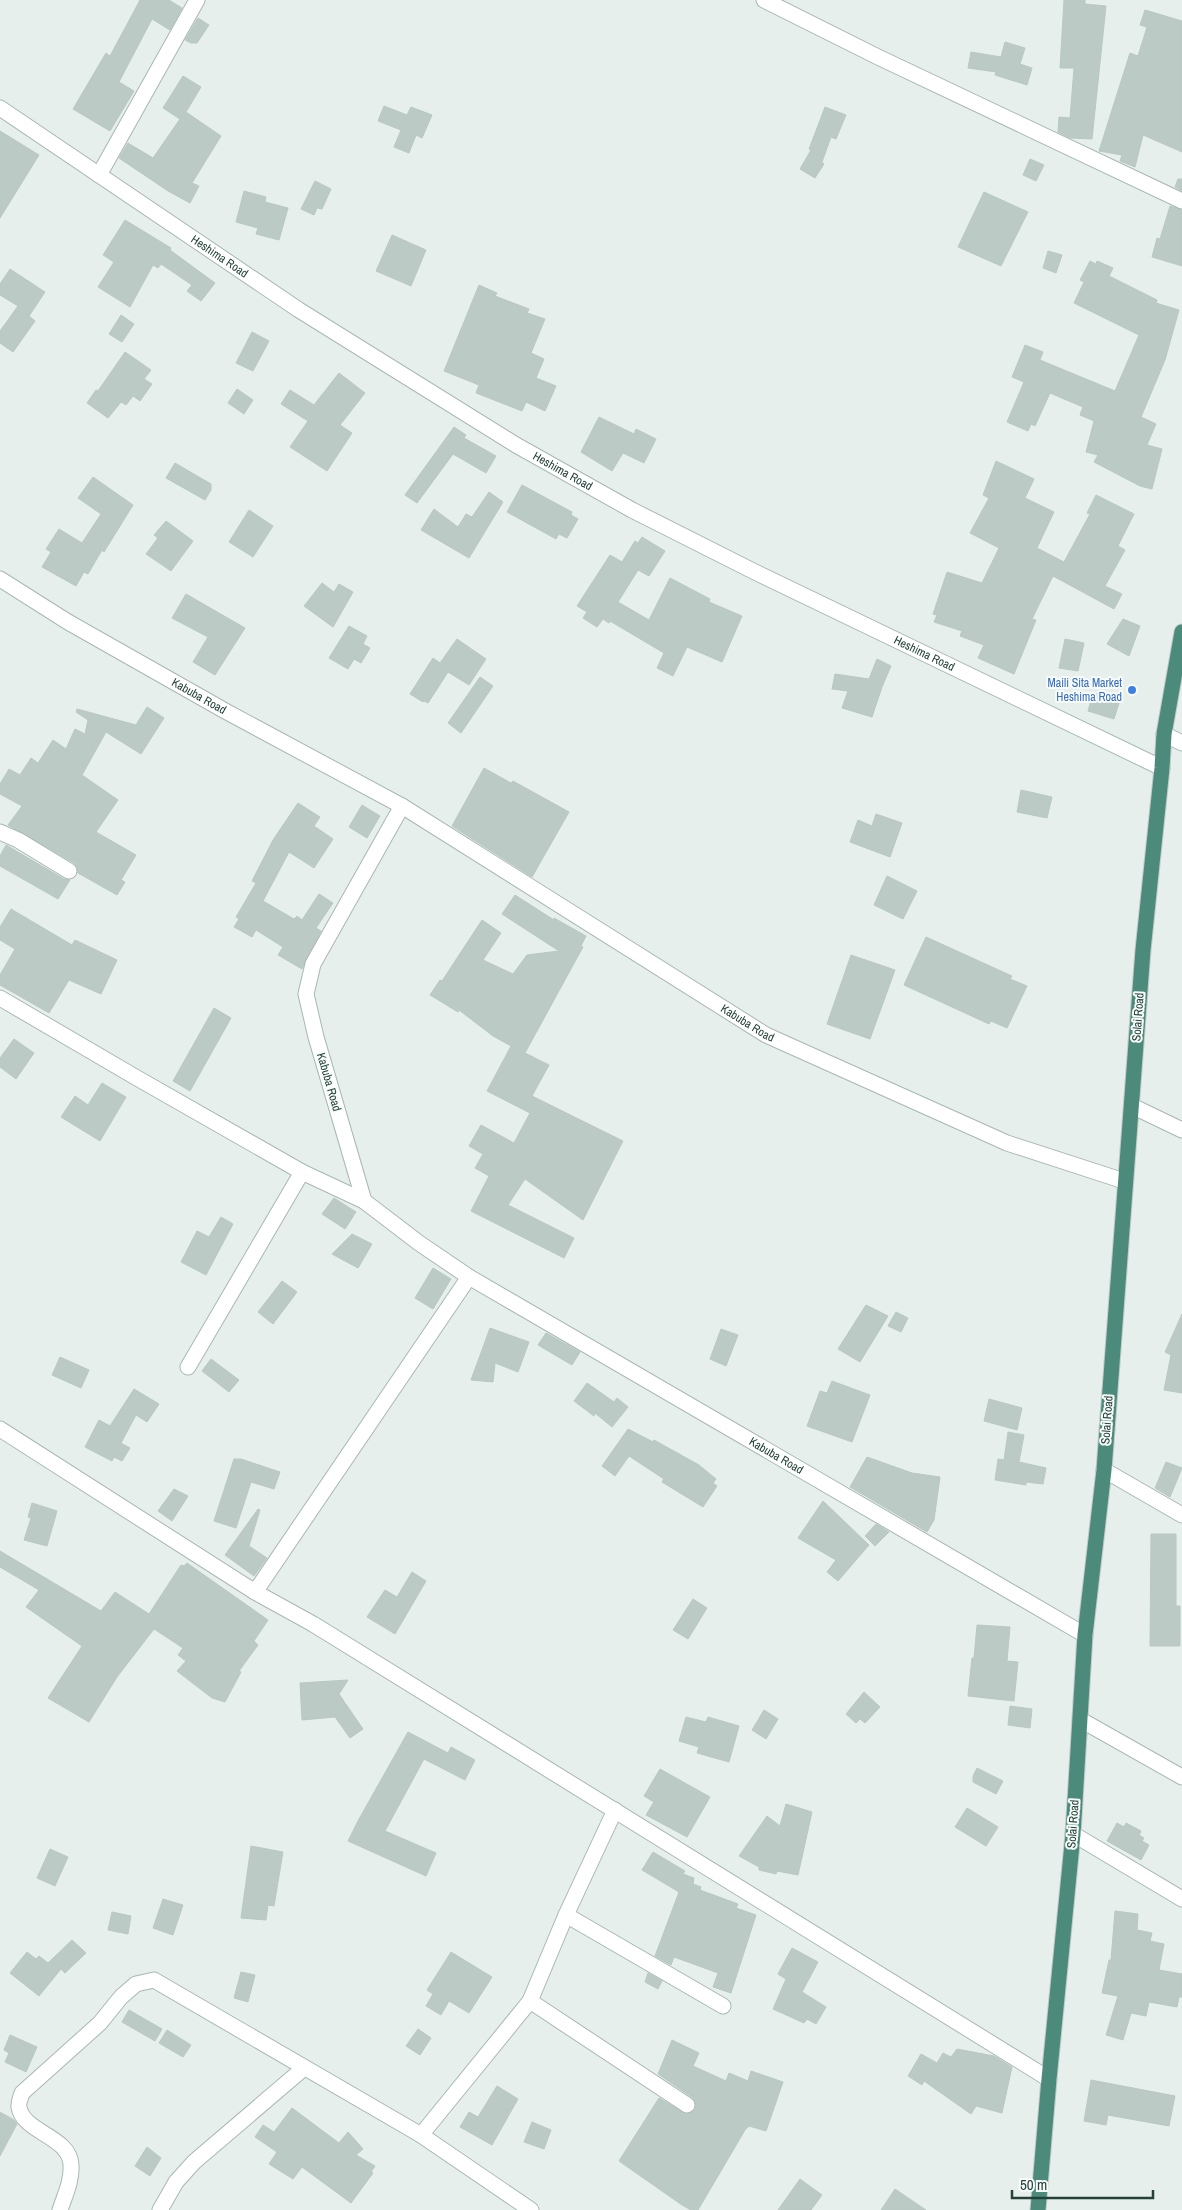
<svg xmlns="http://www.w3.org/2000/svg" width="1182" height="2210" font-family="'Archivo Narrow',sans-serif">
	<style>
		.building { fill: #bbcac4; stroke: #b8c9c2 }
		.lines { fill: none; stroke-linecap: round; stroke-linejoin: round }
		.minor-casing { stroke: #a8b8b2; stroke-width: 17 }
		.trunk-casing { stroke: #c2cac8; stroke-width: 17 }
		.minor { stroke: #fff; stroke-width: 15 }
		.trunk { stroke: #4c8a7c; stroke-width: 15 }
		.shop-dot { fill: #3f7fe0; stroke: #f7fbf9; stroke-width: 2 }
		.labels { text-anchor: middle; stroke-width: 4; stroke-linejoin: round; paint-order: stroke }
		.street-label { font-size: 12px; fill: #24423a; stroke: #f7fbf9 }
		.shop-label { font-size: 12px; fill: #366cbe; stroke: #f7fbf9; text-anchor: end }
	</style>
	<rect width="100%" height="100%" fill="#e6efeb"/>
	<g class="building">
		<path d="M140 0H169L182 8 170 30 152 19 119 82 134 91 110 131 73 109 106 53 110 56Z"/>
		<path d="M1064 0H1085V4L1106 6 1092 139 1070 138 1058 132 1059 117 1070 118 1074 68H1060Z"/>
		<path d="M1145 10 1182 21V152L1143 135 1135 167 1120 161 1122 155 1099 151 1130 53 1138 56 1147 27 1140 25Z"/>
		<path d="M198 18 209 25 197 43H191L185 40Z"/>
		<path d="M1005 42 1025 48 1020 64 1032 68 1027 85 995 75 996 72 968 68 971 52 1001 57Z"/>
		<path d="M183 76 201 87 186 112 221 136 192 183 199 186 190 203 168 191 119 158 128 143 153 158 180 119 163 108Z"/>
		<path d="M384 106 407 115 411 107 432 115 422 138 416 135 409 153 394 147 401 130 378 121Z"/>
		<path d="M825 107 846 115 836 139 831 137 822 162 824 164 815 178 800 169 811 150 809 149Z"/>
		<path d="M0 131 39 155 0 218Z"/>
		<path d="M1030 159 1044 165 1036 181 1023 175Z"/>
		<path d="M1178 179H1182V191L1175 187Z"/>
		<path d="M315 181 331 189 322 209 317 208 314 215 301 209Z"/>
		<path d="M244 191 266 197 265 202 288 208 279 240 256 234 258 228 236 222Z"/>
		<path d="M984 192 1028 212 1001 266 958 247Z"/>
		<path d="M1170 206 1182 210V266L1152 257 1157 238 1160 239Z"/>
		<path d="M125 220 171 248 170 250 215 283 201 301 187 291 192 285 161 264 158 268 153 265 130 307 98 287 114 262 103 255Z"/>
		<path d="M392 235 426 250 411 286 376 271Z"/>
		<path d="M1048 251 1062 255 1056 273 1043 268Z"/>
		<path d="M1090 261 1096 264 1097 261 1113 268 1109 276 1157 300 1156 303 1179 310 1165 360 1141 417 1156 424 1147 445 1162 449 1152 489 1140 486 1094 462 1098 455 1086 452 1094 421 1080 415 1083 407 1050 393 1035 426 1031 424 1028 431 1007 422 1024 382 1012 377 1025 345 1043 352 1040 360 1115 391 1139 335 1074 303 1084 282 1080 280Z"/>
		<path d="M10 269 45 292 29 316 35 321 13 352 0 343V331L18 306 0 295V284Z"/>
		<path d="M479 285 497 293 495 296 529 309 527 313 545 319 531 353 544 359 536 378 556 386 545 411 526 402 522 411 476 393 479 385 444 371Z"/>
		<path d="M121 315 134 324 122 342 109 334Z"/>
		<path d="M252 332 269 341 253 371 236 363Z"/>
		<path d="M125 352 151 370 144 379 152 384 140 401 133 396 126 405 121 402 108 418 87 403 96 390 98 391Z"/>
		<path d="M339 373 365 393 340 425 352 433 327 471 290 447 308 421 281 404 290 390 314 405Z"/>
		<path d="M237 389 253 400 244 414 228 403Z"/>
		<path d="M599 417 634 434 636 429 656 439 644 463 623 453 612 471 581 452Z"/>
		<path d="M454 427 466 435 464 438 496 456 486 473 453 454 417 503 405 495Z"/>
		<path d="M996 461 1034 479 1025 498 1054 512 1037 548 1064 562 1090 514 1087 513 1096 495 1134 514 1118 546 1125 550 1105 586 1122 594 1114 609 1053 576 1032 619 1036 620 1014 674 978 658 984 645 960 636 962 631 934 622 937 615 933 614 947 572 982 583 999 548 970 533 989 498 983 495Z"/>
		<path d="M175 463 211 484V490L205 500 166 478Z"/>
		<path d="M93 477 133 505 104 552 102 550 88 574 84 572 76 586 42 567 51 552 46 549 59 529 82 543 101 514 78 498Z"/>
		<path d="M522 485 572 512 571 515 578 519 567 538 559 534 556 539 507 512Z"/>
		<path d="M489 492 503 502 469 558 421 530 434 509 458 527 466 514 472 517Z"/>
		<path d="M249 510 273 526 253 557 229 542Z"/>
		<path d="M166 521 193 541 171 571 146 554 158 538 154 535Z"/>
		<path d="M642 537 665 551 649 576 638 570 618 602 649 620 670 578 710 599 709 602 742 616 722 662 687 647 673 676 657 668 664 653 610 621 609 623 603 619 597 627 583 618 587 612 577 606 610 555 622 562 635 541 638 543Z"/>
		<path d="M322 583 334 592 339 584 353 592 333 627 304 606Z"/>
		<path d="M186 594 245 628 215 675 193 662 208 637 172 618Z"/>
		<path d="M1123 619 1140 626 1129 656 1107 644Z"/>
		<path d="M349 626 367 636 363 644 370 648 361 663 354 659 348 669 329 658Z"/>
		<path d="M457 639 486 659 469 685 448 672 428 703 424 701 423 702 410 694 433 658 440 663Z"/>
		<path d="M1065 639 1084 643 1078 671 1059 668Z"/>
		<path d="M877 659 891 666 882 687 872 717 842 708 848 691 832 689 835 674 869 679Z"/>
		<path d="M480 677 493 686 461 733 448 723Z"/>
		<path d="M1093 693 1120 700 1114 719 1088 711Z"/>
		<path d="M147 707 164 718 141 754 106 732 82 775 118 800 96 832 136 855 121 880 125 882 117 895 78 873 77 867 74 863 8 825 22 806 0 794V784L9 769 20 775 31 758 38 763 53 740 66 749 75 729 85 734 88 720 76 712 77 709 136 725Z"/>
		<path d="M484 768 511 783 513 781 569 812 532 877 452 826Z"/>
		<path d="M1021 790 1052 797 1047 818 1017 812Z"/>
		<path d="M298 803 320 817 314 826 333 839 314 868 289 852 263 901 294 919 297 916 302 920 319 894 333 903 316 928 321 931 302 969 278 955 283 947 256 930 252 937 234 927 239 919 236 917 256 883 252 881 273 840Z"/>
		<path d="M362 805 380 816 367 838 349 827Z"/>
		<path d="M876 814 902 823 890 857 850 842 858 820 872 826Z"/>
		<path d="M6 845 64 879 70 880 58 899 0 866V856Z"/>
		<path d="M887 876 917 891 903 919 874 905Z"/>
		<path d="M515 895 554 920V918L586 936 581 946 583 947 525 1053 549 1065 532 1096 623 1141 583 1220 525 1179 508 1205 574 1238 564 1258 471 1211 489 1176 475 1168 483 1154 469 1146 481 1125 514 1143 530 1113 487 1091 511 1046 493 1036 459 1010 458 1012 430 995 440 980 442 981 482 920 501 933 483 960 513 974 527 955 559 951 502 914Z"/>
		<path d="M11 909 72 945 75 940 117 960 101 994 69 980 49 1013 0 985V975L15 949 0 940V927Z"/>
		<path d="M926 937 1012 976 1010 979 1027 986 1007 1028 991 1021 989 1024 904 985Z"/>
		<path d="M851 955 895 970 870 1039 827 1024Z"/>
		<path d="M214 1008 231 1018 190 1091 173 1081Z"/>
		<path d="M14 1039 34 1053 16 1079 0 1067V1058Z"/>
		<path d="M102 1083 126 1097 100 1141 61 1117 75 1096 88 1105Z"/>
		<path d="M334 1198 356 1212 345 1229 322 1214Z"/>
		<path d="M221 1217 233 1224 206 1275 181 1262 197 1231 209 1237Z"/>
		<path d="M352 1234 372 1244 358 1268 332 1254Z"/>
		<path d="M433 1268 451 1279 433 1309 415 1298Z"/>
		<path d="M282 1281 297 1292 273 1324 258 1312Z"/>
		<path d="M866 1305 888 1316 860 1362 838 1349Z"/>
		<path d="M896 1312 908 1318 901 1332 888 1326Z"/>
		<path d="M1182 1314V1393L1164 1390 1171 1355 1165 1352Z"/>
		<path d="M490 1328 529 1342 518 1372 495 1363 493 1382 471 1380Z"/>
		<path d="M721 1329 738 1335 726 1366 710 1359Z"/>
		<path d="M546 1333 580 1352 572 1365 538 1345Z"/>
		<path d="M60 1357 89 1370 81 1388 52 1375Z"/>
		<path d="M211 1359 239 1380 229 1392 202 1371Z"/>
		<path d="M832 1381 870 1395 852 1442 807 1426 820 1391 827 1393Z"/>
		<path d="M587 1383 614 1402 617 1398 628 1407 612 1427 595 1413 594 1416 574 1401Z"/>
		<path d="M134 1389 159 1404 147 1422 136 1415 121 1443 130 1448 122 1461 114 1457 112 1461 85 1447 99 1420 110 1426Z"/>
		<path d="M989 1399 1022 1408 1017 1430 984 1421Z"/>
		<path d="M628 1429 653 1442 654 1440 699 1465 716 1479 713 1483 717 1486 703 1507 662 1482 664 1479 629 1456 615 1476 602 1466Z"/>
		<path d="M1008 1432 1024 1435 1019 1462 1046 1468 1043 1484 1026 1482V1485L995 1480 998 1459 1004 1460Z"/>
		<path d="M867 1457 912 1473 940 1477 934 1520 927 1532 850 1487Z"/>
		<path d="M234 1459H241L280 1472 274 1489 251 1482 236 1528 214 1521Z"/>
		<path d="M1166 1462 1182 1468 1170 1497 1155 1488Z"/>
		<path d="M174 1489 188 1496 172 1521 158 1511Z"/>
		<path d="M823 1501 869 1545 838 1581 827 1572 836 1560 798 1538Z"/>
		<path d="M32 1503 57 1511 47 1546 24 1540 31 1518 28 1517Z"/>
		<path d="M258 1509 260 1510 249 1546 267 1558 254 1576 225 1555Z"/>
		<path d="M876 1524 889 1532 875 1546 865 1536Z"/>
		<path d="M1151 1534H1176V1606H1180V1646H1150Z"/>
		<path d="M0 1551 101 1611 115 1592 149 1614 181 1565 184 1566 187 1563 268 1620 254 1641 258 1645 239 1671 241 1672 225 1702 212 1698 177 1671 186 1661 178 1655 183 1648 154 1629 117 1677 89 1722 48 1698 82 1646 26 1607 39 1590 0 1567Z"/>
		<path d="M412 1572 426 1581 395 1634 367 1617 385 1590 397 1597Z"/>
		<path d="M693 1599 707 1608 688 1639 673 1630Z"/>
		<path d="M977 1625 1010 1627 1007 1661 1018 1662 1014 1701 968 1696 972 1658H974Z"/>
		<path d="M348 1680 339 1694 363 1729 350 1738 335 1717 302 1720 300 1683Z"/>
		<path d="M864 1692 880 1707 865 1723 860 1719 856 1723 846 1714Z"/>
		<path d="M1010 1706 1032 1709 1030 1728 1008 1725Z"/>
		<path d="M764 1710 778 1719 766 1739 752 1730Z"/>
		<path d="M686 1717 706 1722 708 1717 739 1726 729 1762 697 1753 699 1747 679 1741Z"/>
		<path d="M408 1732 448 1753 451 1747 475 1760 465 1780 424 1759 385 1831 436 1853 426 1876 348 1841 359 1819Z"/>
		<path d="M977 1768 1003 1781 996 1794 973 1782V1776Z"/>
		<path d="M660 1769 710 1797 687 1837 646 1815 654 1802 644 1796Z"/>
		<path d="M786 1804 812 1812 798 1875 777 1871 776 1874 759 1870V1867L739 1856 767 1816 780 1826Z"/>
		<path d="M967 1808 998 1827 986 1846 955 1827Z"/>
		<path d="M1117 1823 1124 1827 1126 1823 1141 1831 1139 1835 1144 1838 1142 1841 1149 1845 1141 1860 1107 1841Z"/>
		<path d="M251 1846 283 1852 274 1906 268 1905 266 1920 241 1918Z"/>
		<path d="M50 1849 68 1857 55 1886 37 1878Z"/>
		<path d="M653 1852 685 1871 683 1874 694 1878 693 1884 701 1887 700 1890 738 1904 736 1908 756 1915 731 1993 713 1987 718 1973 674 1957 671 1965 655 1956 679 1892 642 1870Z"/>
		<path d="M163 1899 183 1905 173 1935 153 1928Z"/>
		<path d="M1115 1911 1138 1914 1137 1930 1152 1933 1150 1941 1164 1944 1159 1970 1182 1974V1997H1179L1177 2007 1149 2002 1146 2016 1131 2013 1123 2040 1106 2035 1118 1996 1102 1993 1109 1960H1111Z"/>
		<path d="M112 1912 131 1916 128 1934 108 1930Z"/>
		<path d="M72 1940 86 1953 65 1973 61 1969 39 1996 10 1973 27 1952 36 1959 39 1956 48 1963Z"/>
		<path d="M792 1948 818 1962 802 1992 826 2007 816 2024 807 2019 804 2023 773 2009 786 1979 778 1974Z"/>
		<path d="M451 1952 492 1977 469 2013 449 2001 441 2015 426 2006 433 1994 427 1990Z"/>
		<path d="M241 1972 255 1975 248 2002 234 1998Z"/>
		<path d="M648 1973 662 1981 658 1989 645 1982Z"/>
		<path d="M129 2010 162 2029 155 2041 122 2022Z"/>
		<path d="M418 2029 431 2038 420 2055 406 2046Z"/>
		<path d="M167 2030 191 2045 183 2057 159 2043Z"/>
		<path d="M10 2035 37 2047 26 2072 5 2062 9 2053 4 2050Z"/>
		<path d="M672 2040 699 2053 693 2066 726 2081 729 2073 748 2081 751 2071 783 2082 766 2131 749 2126 745 2130 698 2210H691L682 2205 619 2161 659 2098 686 2114 695 2110 696 2105 693 2098 658 2074Z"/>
		<path d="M957 2049 994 2056 1012 2067 1002 2113 976 2106 971 2114 924 2081 922 2085 908 2076 921 2054 937 2063 943 2053 951 2057Z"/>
		<path d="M1091 2080 1175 2096 1169 2126 1108 2115 1106 2125 1084 2121Z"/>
		<path d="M497 2086 518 2099 492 2145 460 2127 469 2112 478 2117Z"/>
		<path d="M292 2108 339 2143 348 2132 363 2149 356 2155 375 2166 371 2172 373 2173 351 2203 302 2167 293 2179 269 2164 277 2152 255 2137 263 2125 274 2132Z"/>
		<path d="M0 2112 14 2120 17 2124 0 2156Z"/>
		<path d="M532 2122 551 2130 544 2149 524 2142Z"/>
		<path d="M147 2147 161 2158 150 2176 135 2166Z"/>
		<path d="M800 2179 822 2195 811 2210H778Z"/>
		<path d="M895 2189 926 2210H881Z"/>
	</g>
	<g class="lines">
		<defs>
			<g id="minor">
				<path d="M764 0 878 57 1182 201"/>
				<path id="s1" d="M0 108 299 310 516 445 632 510 755 572 1162 768"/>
				<path d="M99 175 197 0"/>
				<path id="s2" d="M0 579 68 622 227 712 402 806 766 1035 1007 1143 1124 1181"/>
				<path d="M1164 734 1182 743"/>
				<path d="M0 832 18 840 69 871"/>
				<path id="s3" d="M0 998 137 1078 302 1172 364 1201 419 1243 469 1277 1085 1635"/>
				<path d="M1132 1106 1182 1130"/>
				<path d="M364 1201 316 1037 306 994 313 964 402 806"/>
				<path d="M188 1367 302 1172"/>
				<path d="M0 1429 255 1592 313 1624 1049 2079"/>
				<path d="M1104 1470 1182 1515"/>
				<path d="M255 1592 469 1277"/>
				<path d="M1081 1720 1182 1777"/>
				<path d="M1073 1834 1182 1899"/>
				<path d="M566 1915 723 2006"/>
				<path d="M530 2001 687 2105"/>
				<path d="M421 2135 530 2001 566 1915 615 1810"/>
				<path d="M60 2210C65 2195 72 2181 71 2165 70 2136 23 2133 19 2107 18 2103 21 2097 22 2093L100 2023 121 1997 136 1984 154 1980 421 2135 531 2210"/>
				<path d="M160 2210 176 2182 194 2162 304 2068"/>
			</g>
			<path id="trunk" d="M1038 2210 1049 2079 1073 1834 1085 1635 1104 1470 1143 950 1162 768 1164 734 1182 632"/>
		</defs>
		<use href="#minor" class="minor-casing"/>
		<use href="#trunk" class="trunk-casing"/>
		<use href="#minor" class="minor"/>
		<use href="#trunk" class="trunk"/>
	</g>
	<circle class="shop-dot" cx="1132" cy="690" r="5"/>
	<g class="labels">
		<g class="street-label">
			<text dy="4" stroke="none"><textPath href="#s1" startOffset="265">Heshima Road</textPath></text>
			<text dy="4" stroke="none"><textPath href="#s1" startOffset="670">Heshima Road</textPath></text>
			<text dy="4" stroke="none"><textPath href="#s1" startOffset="1075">Heshima Road</textPath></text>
			<text dy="4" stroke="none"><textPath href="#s2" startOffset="231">Kabuba Road</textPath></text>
			<text transform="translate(1138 1017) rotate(-86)" y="4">Solai Road</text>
			<text dy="4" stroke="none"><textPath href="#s2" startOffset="870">Kabuba Road</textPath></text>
			<text transform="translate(329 1082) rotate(74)" y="4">Kabuba Road</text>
			<text transform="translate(1107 1420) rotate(-86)" y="4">Solai Road</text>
			<text dy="4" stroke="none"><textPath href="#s3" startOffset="902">Kabuba Road</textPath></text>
			<text transform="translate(1073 1824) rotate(-86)" y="4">Solai Road</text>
		</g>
		<g class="shop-label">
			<text x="1122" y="687">Maili Sita Market<tspan x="1122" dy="14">Heshima Road</tspan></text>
		</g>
	</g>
	<path d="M1012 2190v8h141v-8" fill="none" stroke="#24423a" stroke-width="2.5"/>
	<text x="1020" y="2190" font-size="15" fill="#24423a" stroke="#f7fbf9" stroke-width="4" paint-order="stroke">50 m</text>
</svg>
